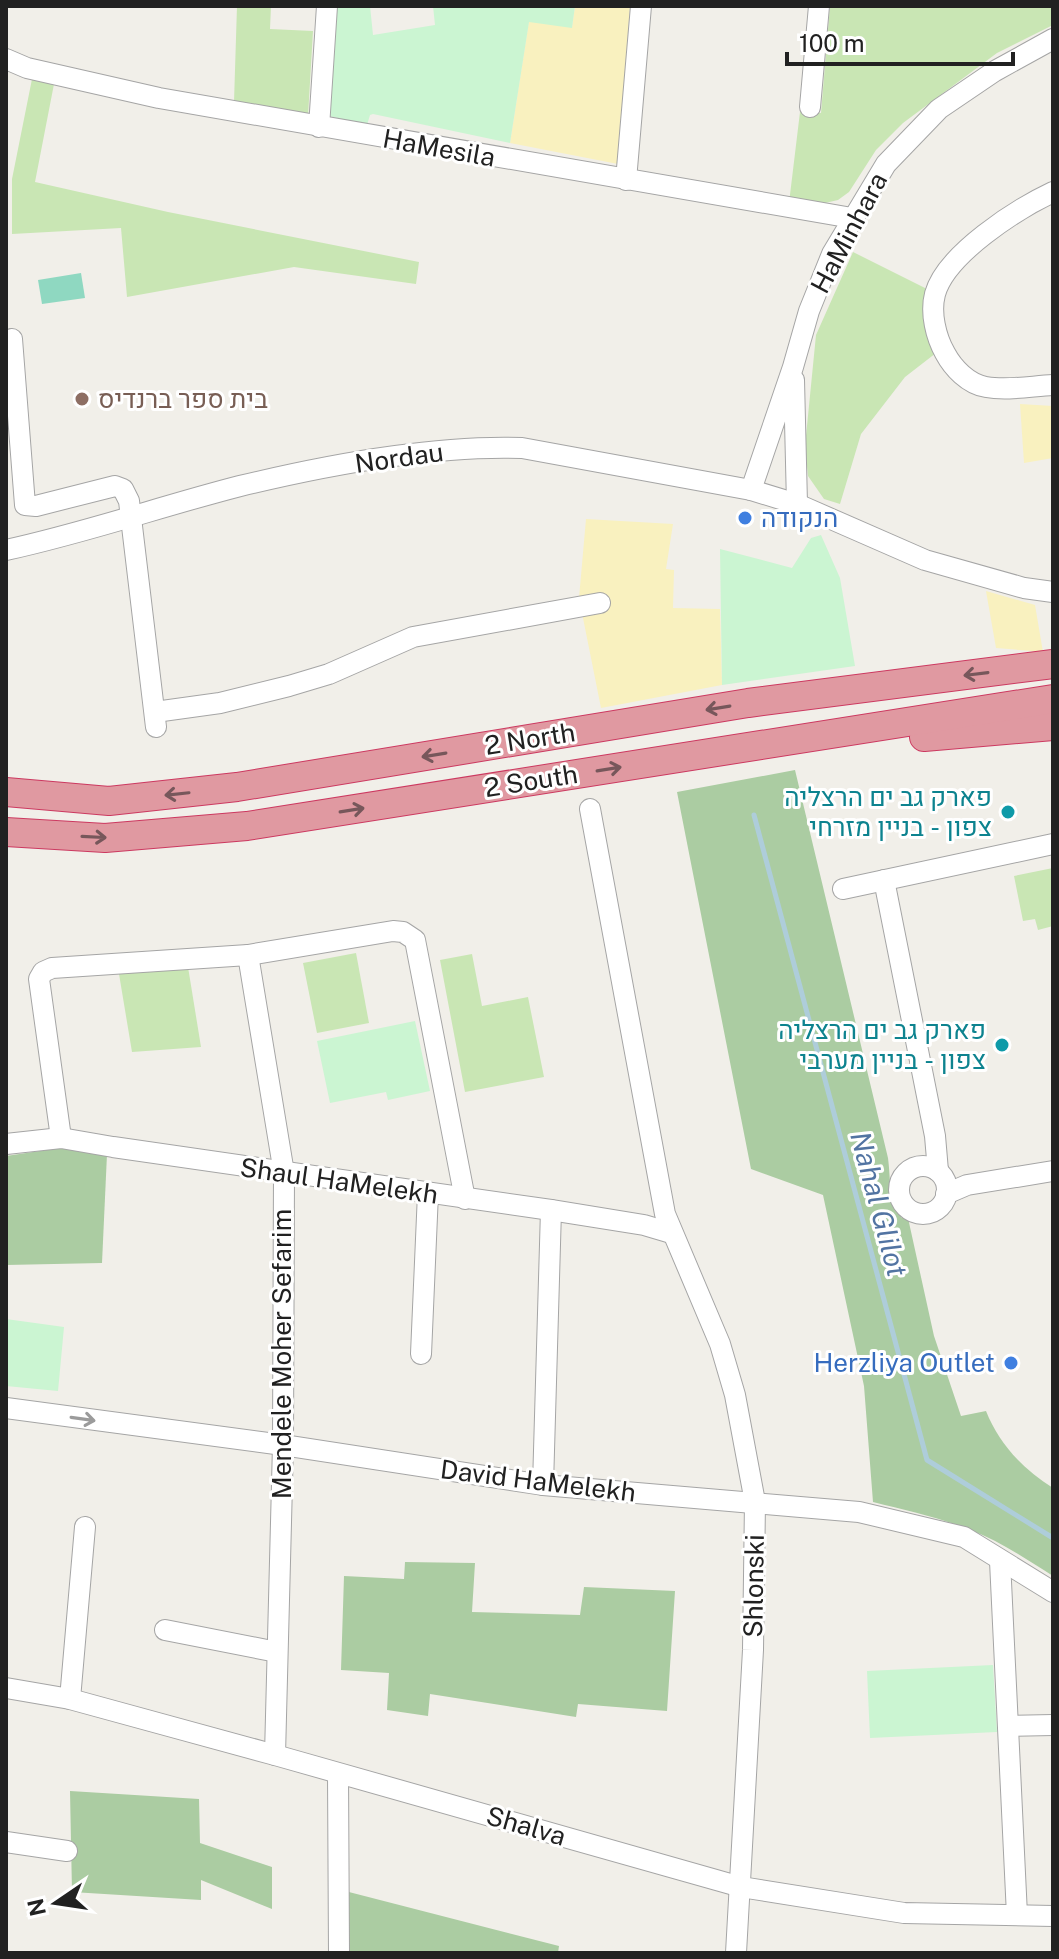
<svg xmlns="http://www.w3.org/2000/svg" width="1059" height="1959" font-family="'Public Sans',Heebo,sans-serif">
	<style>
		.grass { fill: #c9e6b4 }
		.forest { fill: #abcca2 }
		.sand { fill: #f9f1bf }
		.park { fill: #cbf5d2 }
		.pitch { fill: #8fd8c1 }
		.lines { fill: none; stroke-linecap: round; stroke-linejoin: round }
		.stream { stroke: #aecdda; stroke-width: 5 }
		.minor-casing { stroke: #a5a5a5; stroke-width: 22 }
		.highway-casing { stroke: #cc3960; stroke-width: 30 }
		.minor { stroke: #fff; stroke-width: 20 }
		.highway { stroke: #e099a1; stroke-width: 28 }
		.oneway { stroke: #77575b }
		.oneway2 { stroke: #9b9b9b }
		.education-dot { fill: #8d6e63; stroke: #fff; stroke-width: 3 }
		.shop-dot { fill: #3f7fe0; stroke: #fff; stroke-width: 3 }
		.culture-dot { fill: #0f9aa8; stroke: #fff; stroke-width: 3 }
		.labels { text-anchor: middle; stroke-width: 6; stroke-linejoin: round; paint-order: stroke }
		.street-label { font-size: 26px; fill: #212121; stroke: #fff }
		.education-label { font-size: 26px; fill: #785e54; stroke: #fff; text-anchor: start }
		.shop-label { font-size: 26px; fill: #366cbe; stroke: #fff; text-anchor: start }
		.culture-label { font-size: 26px; fill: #0d838f; stroke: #fff; text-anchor: end }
		.water-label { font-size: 28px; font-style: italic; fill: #5274a2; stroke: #fff }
	</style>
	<rect width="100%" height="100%" fill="#f1efe9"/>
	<g class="grass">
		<path d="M237 6H271L270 29 313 31 308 116 234 102Z"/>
		<path d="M830 6H1053V25L997 53 903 123 876 150 849 192 838 200 812 206 789 203 800 112 821 113Z"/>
		<path d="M32 79 54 84 35 182 168 212 419 262 416 284 294 267 127 297 121 228 12 234V179Z"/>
		<path d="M853 252 927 289 936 353 905 377 861 434 840 504 824 499 808 476 805 446 816 335Z"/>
		<path d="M1053 868V926L1038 930 1035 919 1023 921 1014 876Z"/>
		<path d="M356 953 369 1023 317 1033 303 963Z"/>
		<path d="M472 954 482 1006 528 997 544 1077 465 1092 440 960Z"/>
		<path d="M188 967 201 1047 132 1052 119 974Z"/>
	</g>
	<g class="forest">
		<path d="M795 770 888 1158C891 1181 888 1198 902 1218H908L934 1336 961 1416 986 1411C999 1444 1023 1469 1053 1488V1576C1026 1559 1000 1541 970 1530 938 1517 905 1510 873 1502L864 1386 823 1195 751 1169 677 792Z"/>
		<path d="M60 1148 107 1154 102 1263 6 1265V1156Z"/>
		<path d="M405 1562 475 1563 472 1612 580 1615 584 1587 675 1591 667 1711 578 1704 576 1717 430 1694 428 1716 387 1710 389 1673 341 1670 344 1576 404 1579Z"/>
		<path d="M70 1791 199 1799 200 1843 272 1867V1909L201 1880V1900L72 1892Z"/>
		<path d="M345 1891 559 1946 558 1953H345Z"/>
	</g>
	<g class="sand">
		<path d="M575 6H630L618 164 510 143 529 21 572 27Z"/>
		<path d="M1020 404 1053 406V458L1024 463Z"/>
		<path d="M586 519 673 524 666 569 674 570 673 608 720 609 722 685 601 708 579 598Z"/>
		<path d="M986 591 1035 605 1043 652 996 648Z"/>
	</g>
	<g class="park">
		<path d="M336 6H370L373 35 435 25 433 6 518 8 519 6H575L572 28 529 22 510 143 373 114 370 115 367 125 329 116Z"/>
		<path d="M821 535 840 578 855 666 722 685 720 549 792 568 811 538Z"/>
		<path d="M415 1021 430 1091 388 1100 386 1092 330 1103 317 1041Z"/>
		<path d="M6 1319 64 1327 58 1391 6 1386Z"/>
		<path d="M993 1665 997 1732 870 1738 867 1671Z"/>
	</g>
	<path class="pitch" d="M81 273 85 298 42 304 38 280Z"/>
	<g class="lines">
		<path class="stream" d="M754 815 927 1460 1053 1538"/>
		<defs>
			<g id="minor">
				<path d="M6 59 27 68 159 98 852 218"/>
				<path d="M810 107 819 6"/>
				<path d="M319 127 327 6"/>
				<path d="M626 180 641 6"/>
				<path d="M1053 192C1017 209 946 254 935 294 930 313 936 337 945 353 953 368 968 384 986 387 1007 391 1032 386 1053 385"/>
				<path d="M12 339 25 505 36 506 115 486 123 489 129 501 156 727"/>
				<path d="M794 380 797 504"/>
				<path d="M751 490 793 367 809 311 832 254 886 164 939 109 995 71 1053 39"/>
				<path d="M6 550C85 533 162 506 240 486 327 465 433 445 522 448L751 490 797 504 925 560 1024 588 1053 592"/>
				<path d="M155 712 220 703 289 686 329 674 413 637 600 603"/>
				<path d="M590 809 665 1214 720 1344 735 1395 755 1502 753 1650 736 1953"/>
				<path d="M884 880 935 1136 938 1171"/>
				<path d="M843 889 1053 844"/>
				<path d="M248 955 284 1173 283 1445 275 1755"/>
				<path d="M61 1138 39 979 43 972 52 968 248 955 393 931 403 932 415 940 465 1199"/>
				<path d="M6 1144 61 1138 113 1147 551 1210 644 1225 671 1233"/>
				<circle cx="923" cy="1190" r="24"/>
				<path d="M946 1194 967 1185 1053 1171"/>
				<path d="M421 1354 428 1193"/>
				<path d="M6 1408 283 1445 543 1485 859 1512 964 1537 1053 1592"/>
				<path d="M543 1485 551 1210"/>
				<path d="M1000 1561 1017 1915"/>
				<path d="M165 1630 277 1652"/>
				<path d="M6 1688 70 1699 275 1755 741 1887 904 1913 1053 1916"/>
				<path d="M70 1699 85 1527"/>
				<path d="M1008 1726 1053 1725"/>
				<path d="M338 1774 339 1953"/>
				<path d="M6 1842 67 1851"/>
			</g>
			<g id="highway">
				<path d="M924 737 1053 726"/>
				<path d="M6 792 109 801 237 787 748 703 1053 664"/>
				<path d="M6 832 105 838 247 826 1053 699"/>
			</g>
		</defs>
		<use href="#minor" class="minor-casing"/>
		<use href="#highway" class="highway-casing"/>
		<use href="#minor" class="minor"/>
		<use href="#highway" class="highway"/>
	</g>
	<defs><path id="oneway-shaft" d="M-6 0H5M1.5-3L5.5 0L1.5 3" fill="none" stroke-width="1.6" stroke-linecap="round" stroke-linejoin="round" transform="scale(2)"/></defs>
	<g class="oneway">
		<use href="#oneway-shaft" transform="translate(976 674) rotate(173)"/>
		<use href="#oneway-shaft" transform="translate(718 708) rotate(171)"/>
		<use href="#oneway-shaft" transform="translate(434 755) rotate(171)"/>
		<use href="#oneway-shaft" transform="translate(609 769) rotate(-9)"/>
		<use href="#oneway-shaft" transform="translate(177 794) rotate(174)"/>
		<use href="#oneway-shaft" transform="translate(352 810) rotate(-9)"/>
		<use href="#oneway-shaft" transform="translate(94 837) rotate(3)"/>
	</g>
	<use class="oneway2" href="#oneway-shaft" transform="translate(83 1419) rotate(8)"/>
	<circle class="education-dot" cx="82" cy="399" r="8"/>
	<g class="shop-dot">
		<circle cx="745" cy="518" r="8"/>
		<circle cx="1011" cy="1363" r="8"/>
	</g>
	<g class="culture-dot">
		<circle cx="1008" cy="812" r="8"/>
		<circle cx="1002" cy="1045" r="8"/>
	</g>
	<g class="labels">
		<g class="street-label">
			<text transform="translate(439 148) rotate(10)" y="9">HaMesila</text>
			<text transform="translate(849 233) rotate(-62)" y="9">HaMinhara</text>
			<text transform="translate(399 458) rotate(-8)" y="9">Nordau</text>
			<text transform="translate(530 739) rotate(-9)" y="9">2 North</text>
			<text transform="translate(531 781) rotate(-9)" y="9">2 South</text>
			<text transform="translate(339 1181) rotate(8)" y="9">Shaul HaMelekh</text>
			<text transform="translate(282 1354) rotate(-90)" y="9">Mendele Moher Sefarim</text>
			<text transform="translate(538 1481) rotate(7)" y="9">David HaMelekh</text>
			<text transform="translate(754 1586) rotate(-89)" y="9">Shlonski</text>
			<text transform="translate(526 1826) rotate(16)" y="9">Shalva</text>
		</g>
		<g class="education-label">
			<text x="98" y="408">בית ספר ברנדיס</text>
		</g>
		<g class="shop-label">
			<text x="761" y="527">הנקודה</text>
			<text x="995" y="1372" text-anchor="end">Herzliya Outlet</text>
		</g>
		<g class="culture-label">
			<text x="992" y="806">פארק גב ים הרצליה<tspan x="992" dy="30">צפון - בניין מזרחי</tspan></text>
			<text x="986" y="1039">פארק גב ים הרצליה<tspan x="986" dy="30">צפון - בניין מערבי</tspan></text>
		</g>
		<g class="water-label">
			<text transform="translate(879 1204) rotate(75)" y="10">Nahal Glilot</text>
		</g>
	</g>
	<rect width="1059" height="1959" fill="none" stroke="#212121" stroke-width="16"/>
	<g transform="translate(56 1903) rotate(257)" stroke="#ffffff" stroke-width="6" paint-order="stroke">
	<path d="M0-6L14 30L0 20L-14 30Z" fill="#212121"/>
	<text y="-12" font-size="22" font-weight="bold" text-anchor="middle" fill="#212121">N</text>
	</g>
	<path d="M787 52v12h226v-12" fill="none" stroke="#212121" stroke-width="4"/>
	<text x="799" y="52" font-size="24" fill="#212121" stroke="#ffffff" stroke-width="6" paint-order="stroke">100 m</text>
</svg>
